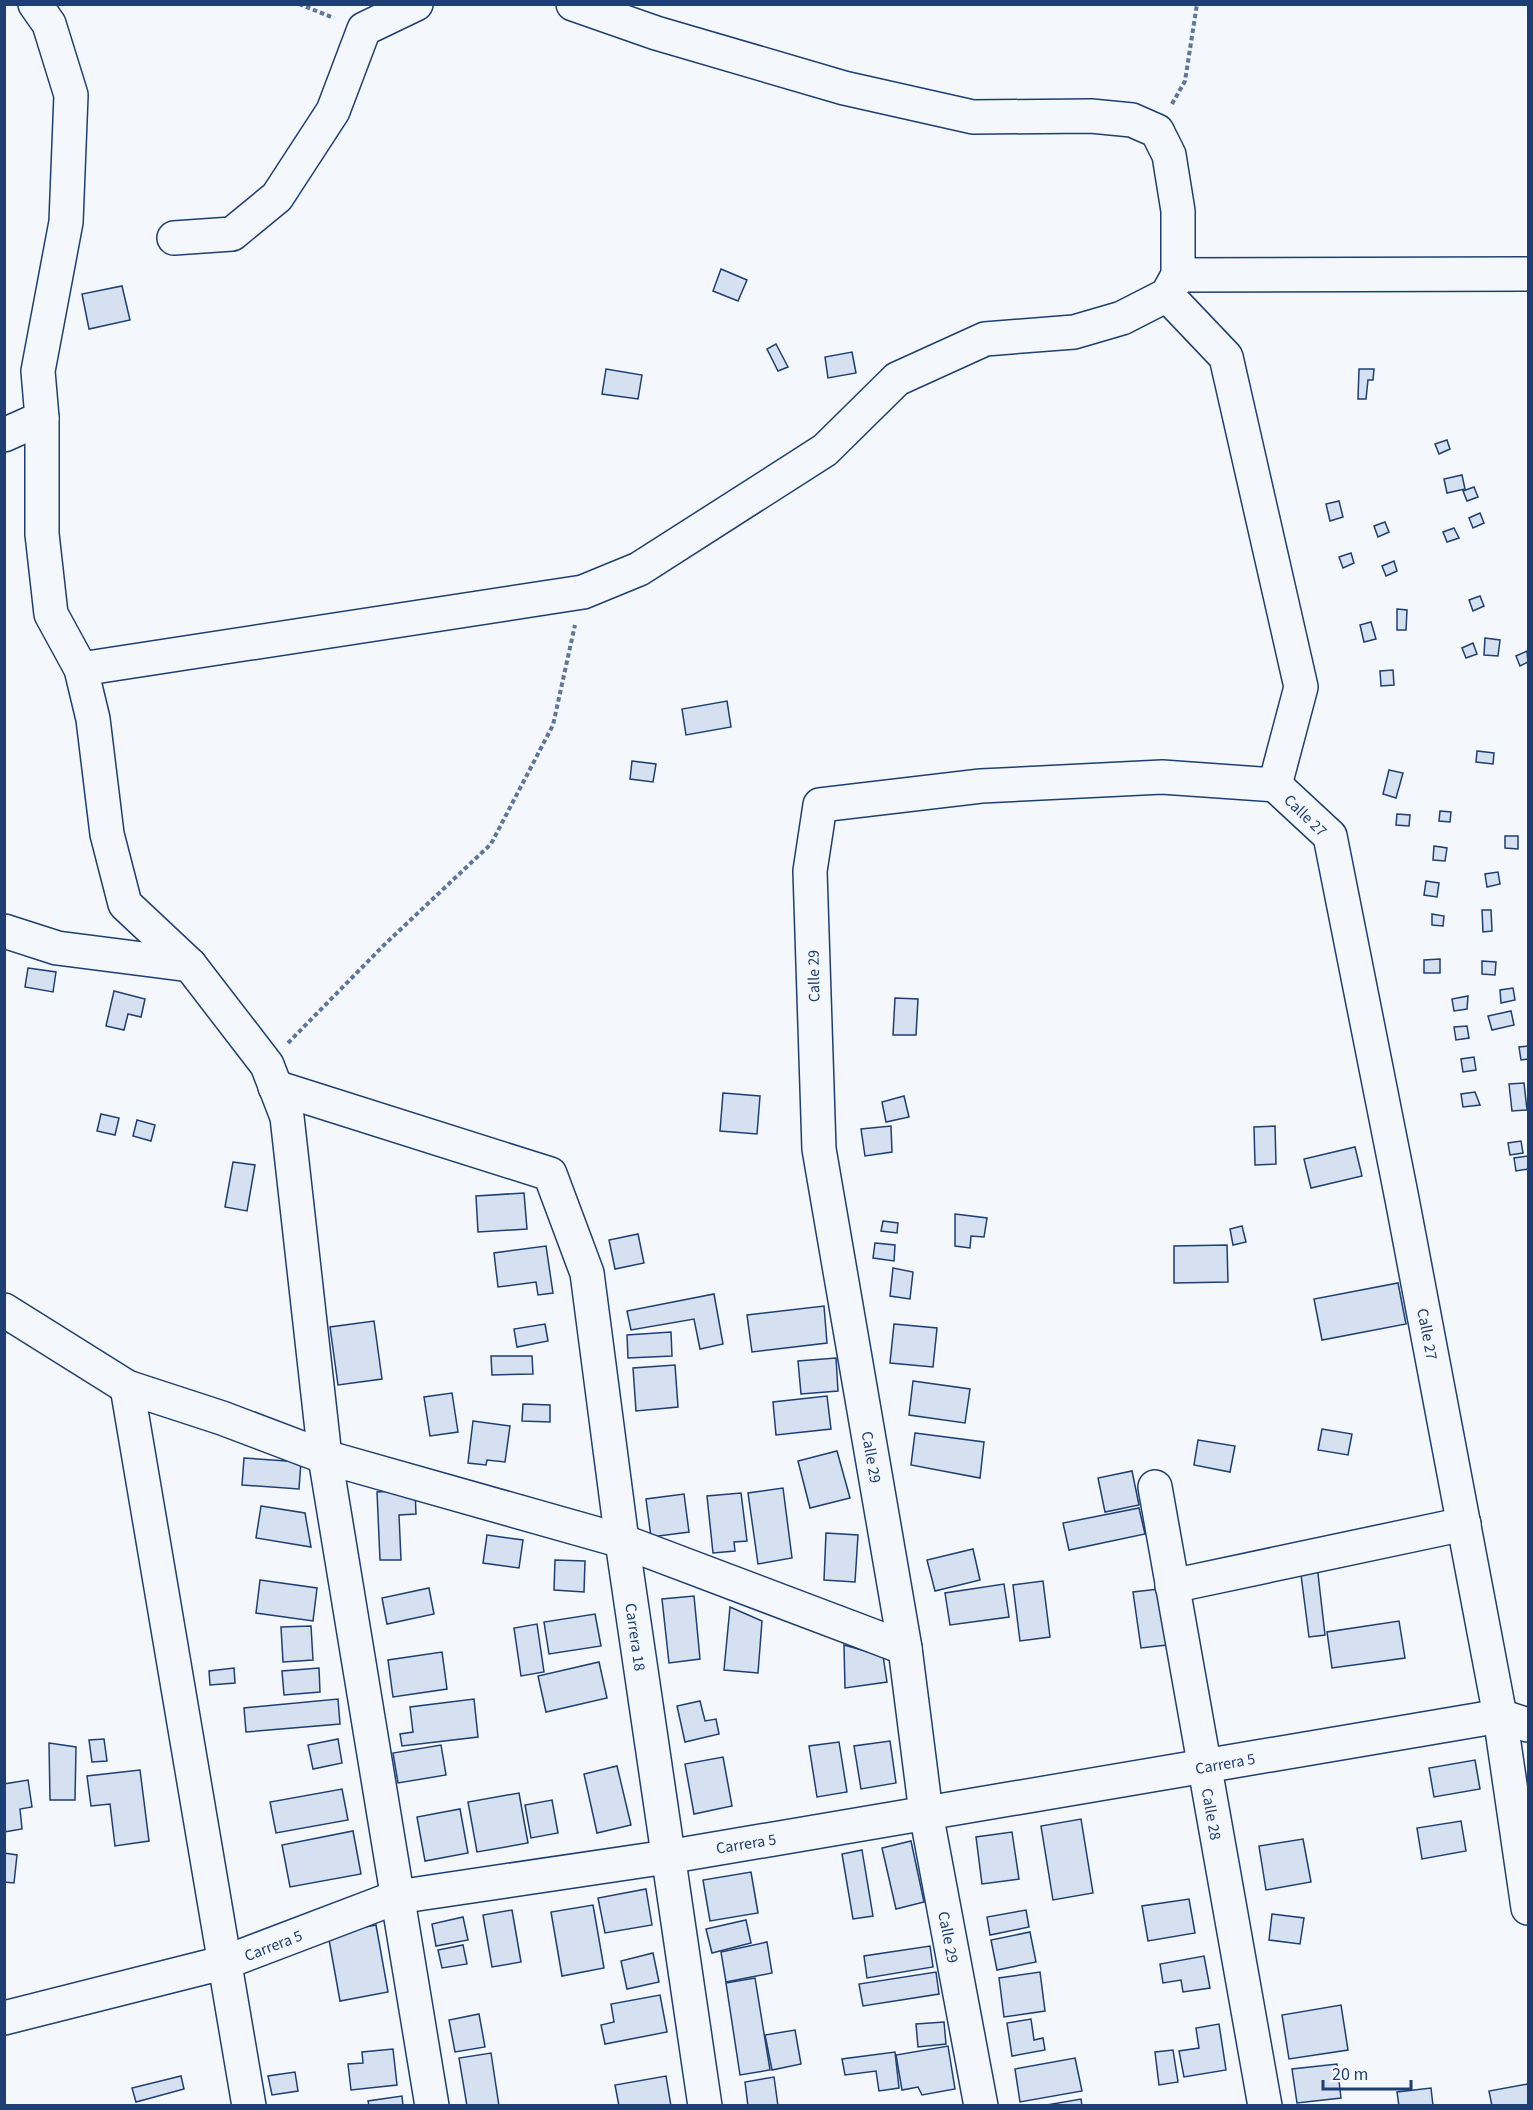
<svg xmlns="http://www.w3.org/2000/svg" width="1533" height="2110" font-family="'Source Sans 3',sans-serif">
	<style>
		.building { fill: #d5e0f0; stroke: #1d3f73; stroke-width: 1.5 }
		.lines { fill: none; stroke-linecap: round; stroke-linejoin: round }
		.minor-casing { stroke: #1d3f73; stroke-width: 36 }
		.path { stroke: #5e769c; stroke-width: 4; stroke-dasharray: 4.5 3; stroke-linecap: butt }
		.minor { stroke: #f4f7fb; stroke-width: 33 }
		.labels { text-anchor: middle; stroke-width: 4.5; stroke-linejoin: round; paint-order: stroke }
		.street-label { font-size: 16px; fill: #1d3f73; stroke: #f4f7fb }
	</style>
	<rect width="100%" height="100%" fill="#f4f7fb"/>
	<g class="building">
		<path d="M721 269 747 280 738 301 713 291Z"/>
		<path d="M122 286 130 320 89 329 82 294Z"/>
		<path d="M776 344 788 367 778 371 767 349Z"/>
		<path d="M852 352 856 373 828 378 825 357Z"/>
		<path d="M606 369 642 375 638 399 602 394Z"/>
		<path d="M1359 369H1374L1373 380H1368L1366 399H1358Z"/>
		<path d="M1447 440 1450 449 1439 454 1435 444Z"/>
		<path d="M1462 475 1465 489 1447 493 1444 479Z"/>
		<path d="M1474 487 1478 497 1467 501 1463 491Z"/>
		<path d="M1339 501 1343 517 1330 521 1326 504Z"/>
		<path d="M1480 513 1484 523 1473 528 1469 518Z"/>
		<path d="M1385 522 1389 532 1378 537 1374 526Z"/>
		<path d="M1454 528 1459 538 1447 542 1443 532Z"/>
		<path d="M1351 553 1354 563 1343 568 1339 557Z"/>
		<path d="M1394 561 1397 571 1386 576 1382 566Z"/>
		<path d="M1480 596 1484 606 1473 611 1469 600Z"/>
		<path d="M1397 609 1407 610 1406 630H1397Z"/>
		<path d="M1371 622 1376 639 1364 642 1360 625Z"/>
		<path d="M1485 638 1500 640 1498 656 1484 655Z"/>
		<path d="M1473 643 1477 654 1466 658 1462 648Z"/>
		<path d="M1527 651 1528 662 1520 666 1516 656Z"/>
		<path d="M1393 670 1394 685 1381 686 1380 671Z"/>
		<path d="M727 701 731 727 686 735 682 709Z"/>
		<path d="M1477 751 1494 753 1493 764 1476 762Z"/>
		<path d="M632 761 656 764 653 782 630 779Z"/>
		<path d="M1389 770 1403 773 1396 798 1383 794Z"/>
		<path d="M1440 811 1451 812 1450 822 1439 821Z"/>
		<path d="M1397 814 1410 815 1409 826 1396 825Z"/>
		<path d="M1505 836H1518V849L1505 848Z"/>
		<path d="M1434 846 1447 848 1445 861 1433 860Z"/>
		<path d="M1498 872 1500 884 1487 887 1485 874Z"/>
		<path d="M1426 881 1439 883 1437 897 1424 895Z"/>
		<path d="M1482 910H1491L1492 931 1483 932Z"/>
		<path d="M1432 914 1444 916 1443 926 1432 925Z"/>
		<path d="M1440 959V973H1424V960Z"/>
		<path d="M1482 961 1496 962 1495 975 1482 974Z"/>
		<path d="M28 968 56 972 53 992 25 987Z"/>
		<path d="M1513 988 1515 1000 1501 1003 1500 990Z"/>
		<path d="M114 991 145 999 141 1017 128 1014 124 1030 106 1026Z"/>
		<path d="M1468 996 1467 1009 1454 1011 1452 999Z"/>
		<path d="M895 998 918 999 916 1035H893Z"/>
		<path d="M1511 1011 1514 1025 1492 1030 1488 1016Z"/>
		<path d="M1467 1026 1469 1038 1456 1040 1454 1027Z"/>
		<path d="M1528 1046V1059L1521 1060 1519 1047Z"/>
		<path d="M1474 1057 1476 1070 1463 1072 1461 1059Z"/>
		<path d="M1524 1083 1527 1110 1512 1111 1509 1084Z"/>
		<path d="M1475 1092 1480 1105 1463 1107 1461 1094Z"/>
		<path d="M723 1093 760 1096 757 1134 720 1131Z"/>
		<path d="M904 1096 909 1117 886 1122 882 1102Z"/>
		<path d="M101 1114 119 1118 115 1135 97 1131Z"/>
		<path d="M137 1120 155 1125 151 1141 133 1136Z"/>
		<path d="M891 1126 892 1152 865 1156 861 1129Z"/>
		<path d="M1275 1126 1276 1164 1255 1165 1254 1127Z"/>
		<path d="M1521 1141 1523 1153 1510 1155 1508 1143Z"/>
		<path d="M1355 1147 1362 1176 1311 1188 1304 1159Z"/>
		<path d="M1528 1156V1169L1516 1171 1514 1158Z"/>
		<path d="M233 1162 255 1165 247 1211 225 1207Z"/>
		<path d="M524 1193 527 1229 478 1232 476 1196Z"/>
		<path d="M955 1214 987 1218 984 1237 971 1236 970 1248 955 1246Z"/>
		<path d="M883 1221 898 1223 897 1233 881 1231Z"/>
		<path d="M1242 1226 1246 1242 1233 1245 1230 1229Z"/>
		<path d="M638 1234 644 1263 615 1269 609 1240Z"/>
		<path d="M875 1243 895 1245 894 1261 873 1258Z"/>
		<path d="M1227 1245 1228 1282 1174 1283V1246Z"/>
		<path d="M546 1246 553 1293 538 1295 536 1282 498 1287 494 1253Z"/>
		<path d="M893 1268 913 1272 910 1299 890 1296Z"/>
		<path d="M1398 1283 1406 1324 1322 1340 1314 1299Z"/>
		<path d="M714 1294 723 1344 700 1349 694 1319 631 1330 627 1311Z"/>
		<path d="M824 1306 827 1343 752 1352 747 1315Z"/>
		<path d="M374 1321 382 1379 338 1385 330 1327Z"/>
		<path d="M545 1324 548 1341 517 1347 514 1329Z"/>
		<path d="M894 1324 937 1328 933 1367 890 1363Z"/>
		<path d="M671 1332 672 1356 628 1358 627 1335Z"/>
		<path d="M491 1356H532L533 1374 492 1375Z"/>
		<path d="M836 1358 838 1391 801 1394 798 1361Z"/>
		<path d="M675 1365 678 1407 636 1411 633 1368Z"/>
		<path d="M913 1381 970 1389 965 1423 909 1415Z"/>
		<path d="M452 1393 458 1432 430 1436 424 1397Z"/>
		<path d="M827 1396 831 1429 776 1435 773 1402Z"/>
		<path d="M523 1404 550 1405V1422L522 1421Z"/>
		<path d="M473 1421 510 1426 505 1462 487 1460 486 1465 468 1463Z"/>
		<path d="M1322 1429 1352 1434 1348 1455 1318 1450Z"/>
		<path d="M915 1433 984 1442 980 1478 911 1465Z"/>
		<path d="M1198 1440 1235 1446 1230 1472 1194 1465Z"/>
		<path d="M837 1451 850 1498 810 1508 798 1461Z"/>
		<path d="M244 1458 301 1462 299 1489 242 1485Z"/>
		<path d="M1132 1471 1139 1505 1105 1512 1098 1478Z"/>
		<path d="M783 1488 792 1558 758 1564 748 1493Z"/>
		<path d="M415 1490 416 1514 399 1515 401 1560H380L377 1492Z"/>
		<path d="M741 1493 747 1541 734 1542 735 1551 713 1553 707 1496Z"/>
		<path d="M684 1494 689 1532 651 1537 646 1499Z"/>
		<path d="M261 1506 305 1513 311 1547 256 1538Z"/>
		<path d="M1139 1508 1145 1534 1069 1550 1063 1523Z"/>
		<path d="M826 1533 858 1535 855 1582 824 1580Z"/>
		<path d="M487 1535 523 1540 519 1568 483 1563Z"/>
		<path d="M973 1549 980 1580 935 1591 927 1560Z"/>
		<path d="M555 1560 585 1561 584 1592 554 1590Z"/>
		<path d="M1317 1565 1325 1635 1309 1637 1300 1567Z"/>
		<path d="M260 1580 317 1588 313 1621 256 1613Z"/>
		<path d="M1043 1581 1050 1637 1020 1641 1013 1585Z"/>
		<path d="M1004 1584 1009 1617 950 1625 945 1593Z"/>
		<path d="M429 1588 434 1614 387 1624 382 1598Z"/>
		<path d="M1159 1589 1167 1645 1141 1648 1133 1592Z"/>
		<path d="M694 1596 700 1659 669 1663 662 1599Z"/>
		<path d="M730 1607 762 1621 758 1673 724 1670Z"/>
		<path d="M595 1614 601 1646 549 1654 544 1622Z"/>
		<path d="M1399 1621 1405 1658 1332 1668 1327 1632Z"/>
		<path d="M537 1624 544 1672 521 1676 514 1628Z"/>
		<path d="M311 1626 313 1660 283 1662 281 1627Z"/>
		<path d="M844 1645 883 1656 887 1682 845 1688Z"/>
		<path d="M442 1652 447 1689 393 1697 388 1660Z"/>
		<path d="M599 1662 607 1698 546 1712 538 1676Z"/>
		<path d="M234 1668 235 1683 210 1685 209 1671Z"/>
		<path d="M319 1668 320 1692 284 1695 282 1671Z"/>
		<path d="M338 1699 340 1724 246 1732 244 1708Z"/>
		<path d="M474 1699 478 1737 402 1746 400 1734 413 1732 410 1707Z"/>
		<path d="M700 1701 705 1721 716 1719 719 1734 685 1742 677 1706Z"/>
		<path d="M104 1739 107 1761 92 1762 89 1740Z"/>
		<path d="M338 1739 342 1763 313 1769 308 1745Z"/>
		<path d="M890 1741 896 1783 861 1789 854 1746Z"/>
		<path d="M839 1742 847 1792 817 1797 809 1746Z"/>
		<path d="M49 1743 76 1747 75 1800H50Z"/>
		<path d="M441 1745 446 1775 398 1783 393 1753Z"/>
		<path d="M723 1757 732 1806 694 1814 685 1764Z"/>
		<path d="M1475 1760 1480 1789 1434 1797 1429 1768Z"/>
		<path d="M617 1766 631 1825 597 1833 584 1774Z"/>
		<path d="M140 1770 149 1841 115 1846 110 1804 91 1806 87 1776Z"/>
		<path d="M28 1780 32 1807 20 1809 22 1829 4 1832V1784Z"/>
		<path d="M342 1789 348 1820 276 1833 270 1802Z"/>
		<path d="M519 1793 528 1843 477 1852 468 1802Z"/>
		<path d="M552 1800 558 1833 531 1838 525 1805Z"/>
		<path d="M460 1809 468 1853 425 1861 417 1817Z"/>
		<path d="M1081 1819 1093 1893 1053 1900 1041 1826Z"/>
		<path d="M1461 1821 1466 1851 1422 1859 1417 1828Z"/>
		<path d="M353 1831 361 1874 290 1887 282 1845Z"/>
		<path d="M1012 1832 1019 1879 982 1884 976 1837Z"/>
		<path d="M1303 1839 1311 1882 1266 1890 1259 1846Z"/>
		<path d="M911 1841 924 1902 896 1909 882 1848Z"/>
		<path d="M862 1850 873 1916 853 1919 842 1854Z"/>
		<path d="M4 1853 17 1855 14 1883 4 1882Z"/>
		<path d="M751 1872 758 1913 710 1921 703 1880Z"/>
		<path d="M646 1889 652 1925 605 1933 598 1898Z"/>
		<path d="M1189 1899 1195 1933 1148 1941 1142 1906Z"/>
		<path d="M593 1905 604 1968 562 1976 551 1912Z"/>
		<path d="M512 1910 521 1962 492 1967 483 1915Z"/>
		<path d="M1026 1910 1029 1927 990 1935 987 1917Z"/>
		<path d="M1272 1914 1304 1918 1300 1944 1269 1940Z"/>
		<path d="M463 1917 468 1940 436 1946 432 1924Z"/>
		<path d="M746 1920 751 1943 712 1953 706 1929Z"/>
		<path d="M376 1925 388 1992 340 2001 328 1934Z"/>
		<path d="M1030 1932 1036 1962 997 1970 991 1940Z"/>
		<path d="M767 1942 772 1973 726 1982 721 1952Z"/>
		<path d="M463 1945 467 1964 442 1968 438 1950Z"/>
		<path d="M930 1946 933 1967 867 1978 864 1956Z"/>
		<path d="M653 1953 659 1982 627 1989 621 1961Z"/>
		<path d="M1204 1956 1210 1988 1183 1992 1181 1980 1163 1983 1160 1964Z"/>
		<path d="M936 1972 939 1994 863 2006 859 1984Z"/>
		<path d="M1040 1972 1045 2011 1004 2017 999 1978Z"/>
		<path d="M755 1978 770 2070 740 2075 726 1983Z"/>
		<path d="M660 1995 667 2032 605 2044 601 2025 614 2022 611 2004Z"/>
		<path d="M1341 2005 1348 2050 1289 2059 1282 2015Z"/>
		<path d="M479 2014 485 2047 455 2052 449 2020Z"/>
		<path d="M1031 2019 1034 2040 1043 2038 1045 2050 1012 2056 1007 2023Z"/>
		<path d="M944 2022 946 2044 918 2047 916 2024Z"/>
		<path d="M1219 2024 1226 2070 1184 2077 1179 2051 1199 2048 1196 2028Z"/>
		<path d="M795 2030 801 2064 772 2070 765 2035Z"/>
		<path d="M948 2046 955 2089 922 2095 918 2087 902 2090 896 2055Z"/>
		<path d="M393 2049 397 2085 351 2090 348 2064 363 2063 362 2052Z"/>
		<path d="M1173 2050 1178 2082 1159 2085 1155 2052Z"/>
		<path d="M895 2052 899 2088 879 2091 876 2071 845 2075 842 2059Z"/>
		<path d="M491 2053 499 2106H467L459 2058Z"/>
		<path d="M1075 2058 1082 2091 1020 2102 1015 2069Z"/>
		<path d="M1337 2064 1341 2098 1297 2103 1292 2069Z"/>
		<path d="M295 2072 298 2091 272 2095 268 2076Z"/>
		<path d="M181 2076 184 2089 136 2102 132 2088Z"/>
		<path d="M666 2076 671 2106H619L615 2085Z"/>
		<path d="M774 2077 778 2106H748L745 2082Z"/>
		<path d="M1528 2084V2106H1492L1489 2091Z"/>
		<path d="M1431 2088 1433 2106H1399L1397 2092Z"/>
		<path d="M402 2096 403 2106H369L368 2101Z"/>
		<path d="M1081 2099 1082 2106H1041Z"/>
	</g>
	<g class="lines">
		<defs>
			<g id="minor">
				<path d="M35 4 49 24 71 95 66 222 38 371 42 418V534L51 614 81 669 93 719 107 834 125 904 190 965 267 1065 287 1117 325 1457 432 2106"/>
				<path d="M174 238 232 234 277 197 333 111 364 29 416 4"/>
				<path d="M1178 275 1528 274"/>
				<path d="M1167 295 1226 357 1301 687 1275 785"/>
				<path d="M4 435 42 418"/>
				<path d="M81 669 583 592 639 569 825 450 897 379 985 339 1074 332 1122 318 1167 295 1178 275V211L1169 155 1157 131 1132 120 1091 116 973 117 844 88 656 33 573 4"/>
				<path d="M1275 785 1330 836 1402 1199 1500 1716 1528 1908"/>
				<path d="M4 931 57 948 190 965"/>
				<path d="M275 1087 550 1174 587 1273 622 1541 705 2106"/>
				<path d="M4 1310 127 1387 222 1418 325 1457 622 1541 905 1648"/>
				<path d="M127 1387 249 2106"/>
				<path d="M1155 1487 1265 2106"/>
				<path d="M1172 1586 1464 1524"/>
				<path d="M4 2018 226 1962 397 1897 667 1857 1500 1716 1528 1725"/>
				<path d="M981 2106 926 1813 905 1648 819 1149 810 871 820 805 981 786 1162 777 1275 785"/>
			</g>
		</defs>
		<use href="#minor" class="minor-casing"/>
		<g class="path">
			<path d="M299 4 334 18"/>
			<path d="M1172 104 1185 81 1197 4"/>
			<path d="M288 1043 384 945 491 844 553 725 575 625"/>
		</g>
		<use href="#minor" class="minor"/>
	</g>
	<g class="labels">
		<g class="street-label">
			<text transform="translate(1306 815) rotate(44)" y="6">Calle 27</text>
			<text transform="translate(813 976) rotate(-91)" y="6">Calle 29</text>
			<text transform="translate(1428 1334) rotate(79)" y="6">Calle 27</text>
			<text transform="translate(872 1457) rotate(80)" y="6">Calle 29</text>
			<text transform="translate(636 1637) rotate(82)" y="6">Carrera 18</text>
			<text transform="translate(1225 1763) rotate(-10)" y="6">Carrera 5</text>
			<text transform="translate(1212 1814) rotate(80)" y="6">Calle 28</text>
			<text transform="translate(746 1843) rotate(-9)" y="6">Carrera 5</text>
			<text transform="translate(949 1937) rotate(79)" y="6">Calle 29</text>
			<text transform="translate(273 1945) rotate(-21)" y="6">Carrera 5</text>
		</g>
	</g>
	<rect width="1533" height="2110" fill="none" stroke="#1d3f73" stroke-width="12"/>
	<path d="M1323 2080v9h88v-9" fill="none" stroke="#1d3f73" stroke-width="3"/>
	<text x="1332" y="2080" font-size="18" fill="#1d3f73" stroke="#f4f7fb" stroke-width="4.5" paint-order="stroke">20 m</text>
</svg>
